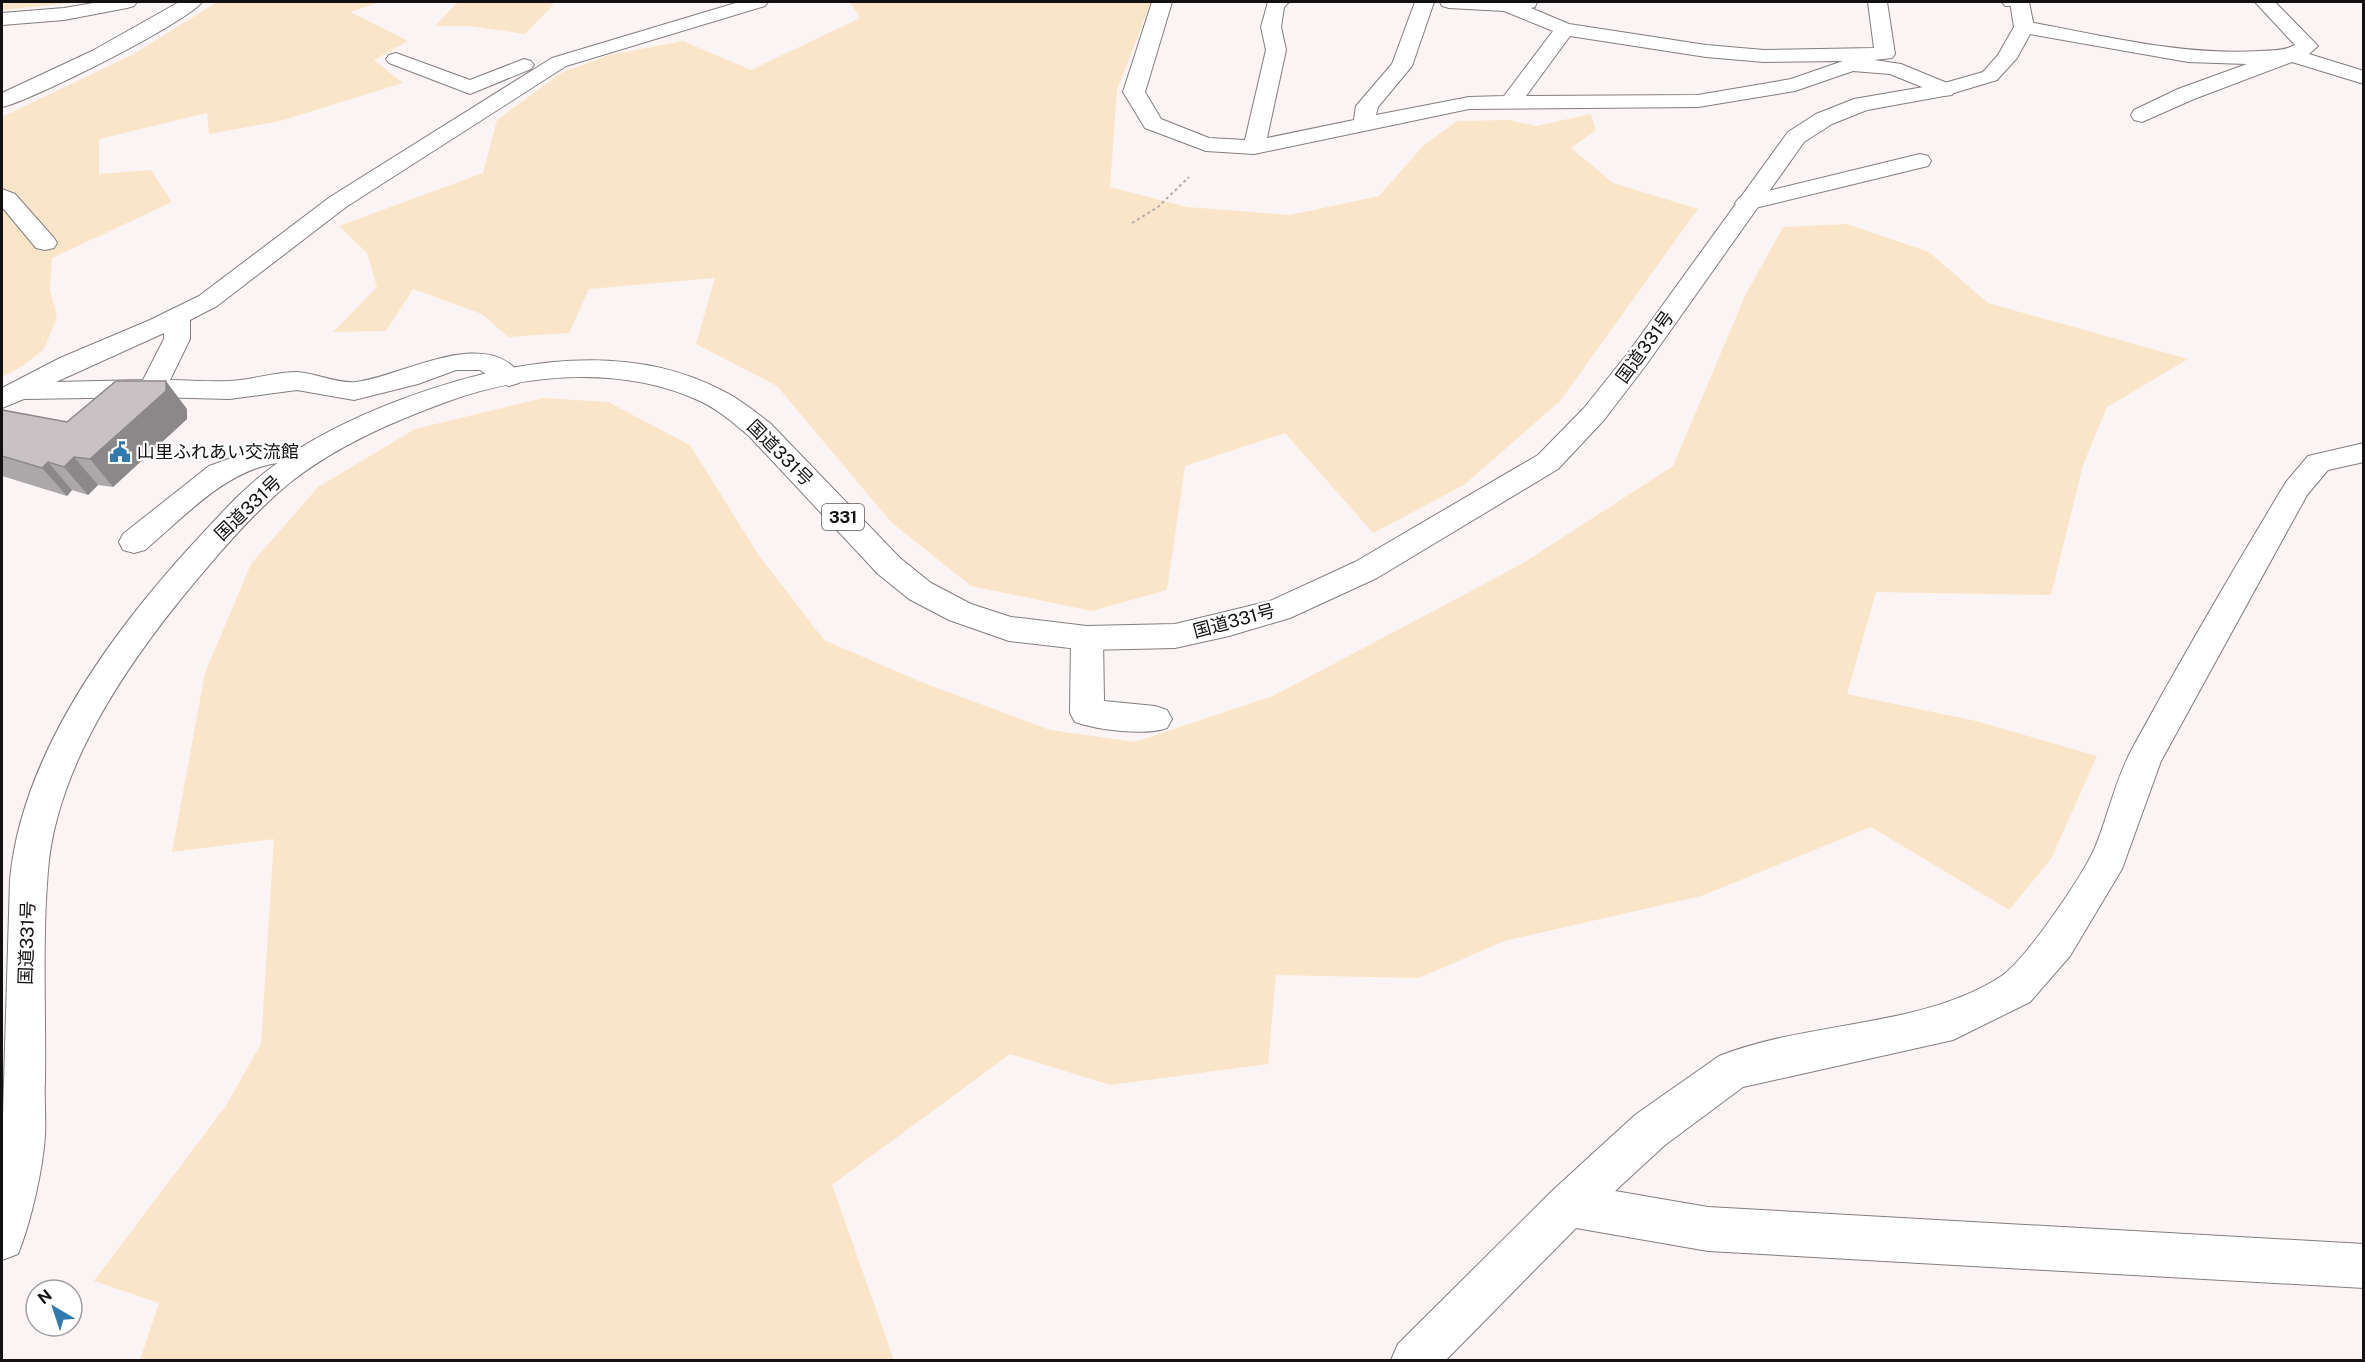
<svg xmlns="http://www.w3.org/2000/svg" width="2365" height="1362" font-family="'Public Sans','Noto Sans JP',sans-serif">
	<style>
		.green { fill: #fbe5c8 }
		.lines { fill: none; stroke-linecap: round; stroke-linejoin: round }
		.minor-casing { stroke: #837d7d; stroke-width: 2 }
		.highway-casing { stroke: #837d7d; stroke-width: 2 }
		.path { stroke: #b1abab; stroke-width: 2; stroke-dasharray: 3 3; stroke-linecap: butt }
		.minor { fill: #fff; fill-rule: evenodd }
		.highway { fill: #fff; fill-rule: evenodd }
		.wall { fill: #aca7a9 }
		.shaded-wall { fill: #8c8889 }
		.building { fill: #c8c2c4; stroke: #8c8889; stroke-width: 1.5 }
		.labels { text-anchor: middle; stroke-width: 4.5; stroke-linejoin: round; paint-order: stroke }
		.shield { fill: #fff; stroke: #595858; stroke-width: 1.5 }
		.shield-label { font-size: 16px; font-weight: bold; fill: #121010 }
		.street-label { font-size: 18px; fill: #121010; stroke: #fff }
		.poi-label { font-size: 18px; fill: #121010; stroke: #fff; text-anchor: start }
	</style>
	<rect width="100%" height="100%" fill="#fbf4f4"/>
	<g class="green">
		<path d="M2 2H80L2 10Z"/>
		<path d="M217 2H380L350 12 408 41 374 60 403 83 280 121 209 134 207 113 99 139V174L151 170 172 202 52 258 50 290 57 317 44 349 24 365 2 377V117L134 54Z"/>
		<path d="M458 2H552L553 5 525 34 469 26H435Z"/>
		<path d="M850 2H1151L1117 90 1110 187 1187 207 1290 215 1379 196 1423 146 1457 121 1510 120 1536 126 1591 114 1596 130 1571 148 1613 183 1698 209 1560 401 1464 485 1373 533 1285 433 1185 466 1167 590 1092 611 971 586 891 522 777 386 696 344 715 278 589 289 569 333 508 337 482 314 413 289 386 331 333 332 377 287 367 253 339 226 483 173 497 120 561 73 609 55 683 41 751 70 860 18Z"/>
		<path d="M1847 224 1929 252 1988 303 2188 359 2107 407 2083 465 2051 595 1876 592 1847 694 1976 721 2097 756 2051 859 2009 910 1871 827 1701 896 1504 941 1419 978 1276 975 1268 1064 1110 1085 1010 1054 832 1185 894 1360H140L159 1303 94 1281 225 1107 261 1044 274 839 172 852 205 673 251 564 318 487 415 429 543 398 608 402 690 445 758 554 824 640 921 682 1050 730 1135 742 1273 696 1520 565 1673 466 1745 296 1783 227Z"/>
	</g>
	<g class="lines">
		<defs>
			<g id="minor">
				<path d="M99 2H137L134 6 127 8 64 20 2 25V13L64 8Z"/>
				<path d="M179 2H202C188 22 29 102 2 107V93L92 51Z"/>
				<path d="M739 2H768L765 6 566 66 346 207 217 306 190 320V339L170 380C189 380 210 382 229 381 252 380 275 372 297 372 316 373 337 384 356 382 403 376 488 324 522 377L519 383 509 386 499 383 480 370H456L418 384 354 400 297 390 229 399 152 397 24 399 2 408V388L60 358 150 320 199 296 330 197 552 58ZM164 333V339L143 380 56 382Z"/>
				<path d="M1152 2H1172L1145 92 1161 119 1209 138 1245 140 1266 50 1261 27 1268 2H1289L1284 7 1281 27 1286 50 1267 138 1354 120 1356 106 1392 64 1415 2H1434L1412 66 1378 107 1376 115 1469 97 1504 96 1553 31 1504 11 1449 8 1442 6 1440 2H1537L1535 7 1531 8 1569 24 1706 45 1764 50 1874 48 1868 2H1887L1895 54 1892 58 1874 60 1901 64 1952 85 1955 90 1952 95 1944 96 1890 74 1853 71 1795 91 1698 107 1469 109 1254 154 1206 151 1145 128 1123 92ZM1570 36 1706 57 1764 62 1843 61 1791 79 1698 95 1526 96Z"/>
				<path d="M2002 2H2030L2027 6H2005Z"/>
				<path d="M2255 2H2275L2318 46 2309 54 2364 71V84L2292 62 2194 99 2142 122 2134 120 2131 115 2134 110 2178 89 2247 64 2188 62 2024 33 2017 31 2014 27 2017 23 2024 21C2101 35 2181 56 2260 51 2272 50 2284 51 2295 45Z"/>
				<path d="M396 53 470 80 524 59 531 61 534 65 531 69 470 94 389 63 386 59 389 55Z"/>
				<path d="M1920 154 1928 156 1931 161 1928 166 1747 210 1739 208 1735 203 1739 198Z"/>
				<path d="M2 189 15 194 54 238 57 243 54 248 45 250 36 248 2 207Z"/>
				<path d="M2364 443V462L2328 470 2307 495 2161 761 2122 869 2070 956 2030 1002 1953 1040 1743 1087 1665 1145 1615 1191 1708 1207 2364 1244V1288L1708 1251 1576 1228 1446 1360H1391L1398 1344 1553 1190 1635 1115 1719 1056C1806 1021 1921 1028 2000 977 2025 961 2081 878 2094 850 2108 817 2115 780 2132 749 2181 659 2233 570 2286 482L2308 456Z"/>
				<path d="M270 444 317 449 321 456 317 463C302 467 286 461 271 464 221 475 183 518 145 550L134 553 123 550 119 542 123 534 209 466Z"/>
				<path d="M1087 626 1098 629 1103 638 1104 701 1155 706 1167 710 1172 719 1167 728C1145 736 1098 730 1075 722L1070 713 1071 638 1076 629Z"/>
			</g>
			<path id="highway" d="M2010 2H2029L2034 27 2017 58 1997 80 1944 96 1867 110 1832 124 1804 142 1646 365 1604 420 1558 469 1377 578 1290 618 1229 636 1175 648 1087 650 1009 641 949 620 909 599 878 574 750 437C735 424 719 410 700 401 623 365 527 373 449 401 394 421 338 445 292 481 262 505 236 534 211 563 140 645 57 758 48 870 42 940 46 1011 45 1081 44 1099 46 1117 45 1135 43 1169 31 1222 18 1254L2 1260V1148L10 880C21 757 110 635 190 547 216 519 241 490 272 467 311 438 355 417 400 400 501 362 623 338 723 391 740 399 755 412 770 423L900 558 931 583 971 604 1011 617 1087 626 1175 624 1270 601 1355 562 1538 455 1584 408 1628 353 1788 132 1816 114 1854 99 1941 84 1983 72 1998 55 2014 27Z"/>
		</defs>
		<use href="#minor" class="minor-casing"/>
		<use href="#highway" class="highway-casing"/>
		<path class="path" d="M1132 223 1158 207 1189 177"/>
		<use href="#minor" class="minor"/>
		<use href="#highway" class="highway"/>
	</g>
	<path class="wall" d="M187 409V419L113 487 98 485 88 495 72 490 67 496 2 476V410L67 422Z"/>
	<g class="shaded-wall">
		<path d="M166 381 187 409V419L113 487 90 459Z"/>
		<path d="M74 457 98 485 88 495 64 467Z"/>
		<path d="M48 462 72 490 67 496 42 468Z"/>
	</g>
	<path class="building" d="M116 381H166V391L90 459 74 457 64 467 48 462 42 468 2 456V410L67 422Z"/>
	<defs>
		<symbol id="civic-bare" viewBox="-9 -9 18 18"><path d="M-.6-6.5H3V-4.5H.6V-3L4-1V1h2V6H-6V1h2V-1L-.6-3ZM-1.2 2.5V6h2.4V2.5Z" fill="#317aae" stroke="#fff" stroke-width="2.5" paint-order="stroke"/></symbol>
	</defs>
	<g fill-rule="evenodd">
		<use href="#civic-bare" x="105" y="437" width="30" height="30"/>
	</g>
	<g class="labels">
		<rect class="shield" x="822" y="504" width="42" height="26" rx="4.5"/>
		<g class="shield-label">
			<text x="843" y="523">331</text>
		</g>
		<g class="street-label">
			<text transform="translate(1645 347) rotate(-54)" y="6">国道331号</text>
			<text transform="translate(780 453) rotate(45)" y="6">国道331号</text>
			<text transform="translate(248 508) rotate(-44)" y="6">国道331号</text>
			<text transform="translate(1234 621) rotate(-15)" y="6">国道331号</text>
			<text transform="translate(27 943) rotate(-88)" y="6">国道331号</text>
		</g>
		<g class="poi-label">
			<text x="137" y="458">山里ふれあい交流館</text>
		</g>
	</g>
	<rect width="2365" height="1362" fill="none" stroke="#121010" stroke-width="6"/>
	<g transform="translate(54 1308) rotate(321)"><circle r="28" fill="#ffffff" stroke="#a09f9f" stroke-width="1.5"/>
	<path d="M0-4.5L10 22L0 15L-10 22Z" fill="#317aae"/>
	<text y="-9" font-size="16" font-weight="bold" text-anchor="middle" fill="#121010">N</text>
	</g>
</svg>
